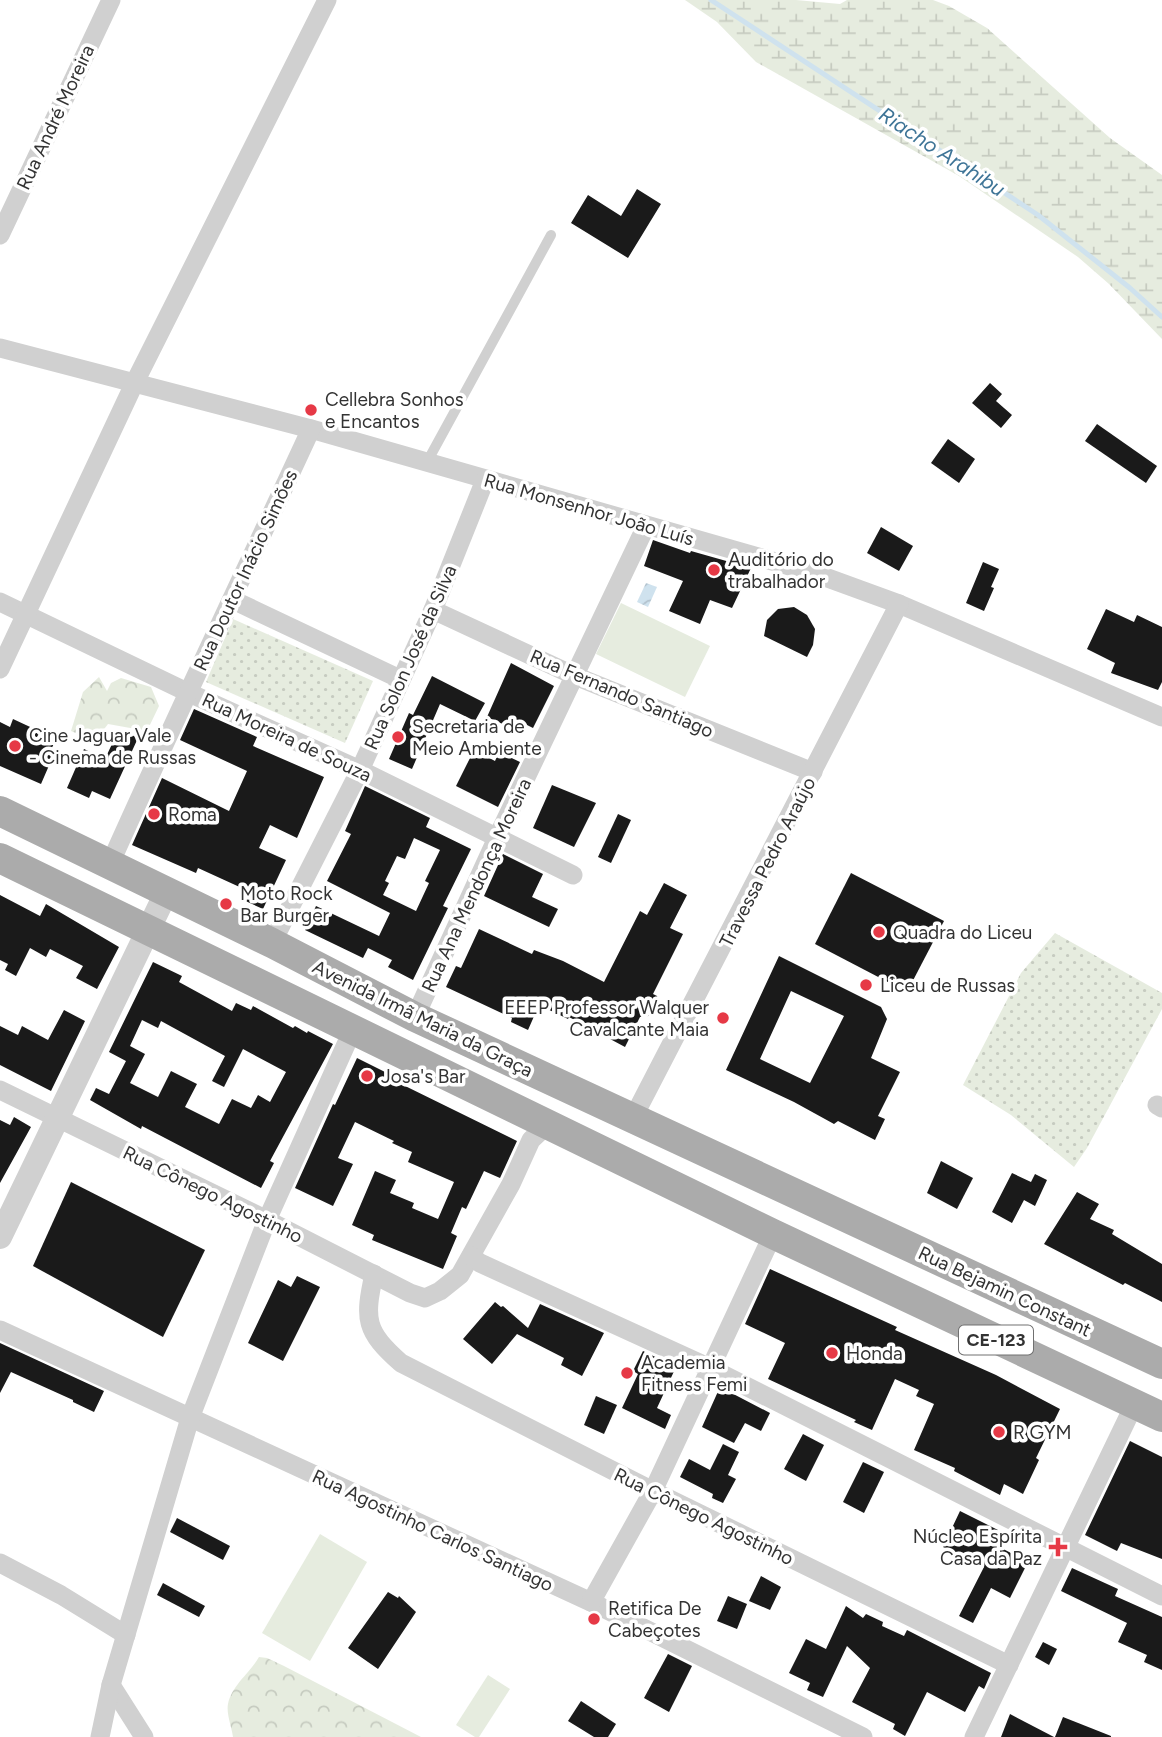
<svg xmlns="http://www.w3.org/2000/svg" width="1162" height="1737" font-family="Figtree,sans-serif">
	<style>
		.grass { fill: url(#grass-dots) }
		.forest { fill: url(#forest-crowns) }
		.wetland { fill: url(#wetland-marsh) }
		.pitch { fill: #e6ecdf }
		.water { fill: url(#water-waves) }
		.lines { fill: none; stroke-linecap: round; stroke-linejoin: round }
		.stream { stroke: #cfe2ee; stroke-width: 5 }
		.building { fill: #1a1a1a; fill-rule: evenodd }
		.service { stroke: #d0d0d0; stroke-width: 10 }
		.minor { stroke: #d0d0d0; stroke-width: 19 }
		.tertiary { stroke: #d0d0d0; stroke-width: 24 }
		.primary { stroke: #ababab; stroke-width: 30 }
		.poi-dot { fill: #e63946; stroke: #fff; stroke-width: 2.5 }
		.labels { text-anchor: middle; stroke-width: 7; stroke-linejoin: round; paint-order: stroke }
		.shield { fill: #fff; stroke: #707070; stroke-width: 2 }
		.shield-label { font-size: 18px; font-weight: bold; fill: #333 }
		.street-label { font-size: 19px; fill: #333; stroke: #fff }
		.poi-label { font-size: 19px; fill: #333; stroke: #fff; text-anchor: start }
		.water-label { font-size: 21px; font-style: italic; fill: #3f7597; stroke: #fff }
	</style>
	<defs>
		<pattern id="grass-dots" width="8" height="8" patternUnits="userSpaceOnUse" patternTransform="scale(1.75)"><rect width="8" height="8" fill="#e6ecdf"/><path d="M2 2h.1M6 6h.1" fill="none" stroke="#c6cbc0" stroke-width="1.8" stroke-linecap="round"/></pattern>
		<pattern id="forest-crowns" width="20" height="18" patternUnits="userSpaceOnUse" patternTransform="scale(1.75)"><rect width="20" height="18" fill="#e6ecdf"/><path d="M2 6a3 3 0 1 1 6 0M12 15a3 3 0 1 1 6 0" fill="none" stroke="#c6cbc0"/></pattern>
		<pattern id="wetland-marsh" width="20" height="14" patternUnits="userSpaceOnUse" patternTransform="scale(1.75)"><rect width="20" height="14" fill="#e6ecdf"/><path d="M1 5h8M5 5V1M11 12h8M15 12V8" fill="none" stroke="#c6cbc0"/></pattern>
		<pattern id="water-waves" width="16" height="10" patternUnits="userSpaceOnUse" patternTransform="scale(1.75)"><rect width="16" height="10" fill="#cfe2ee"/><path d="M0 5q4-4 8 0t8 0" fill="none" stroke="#b2c2cd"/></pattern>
	</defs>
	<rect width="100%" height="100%" fill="#fff"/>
	<g class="grass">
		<path d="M233 619 373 681 345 743 206 682Z"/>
		<path d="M1055 933 1162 993V1009L1087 1148 1074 1167 1011 1115 963 1085 1021 973Z"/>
	</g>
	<g class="forest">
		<path d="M99 677 107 691 111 683 121 678 151 687 159 706 147 731 108 724 95 741 71 731 83 692Z"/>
		<path d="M259 1657 267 1658 284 1666 421 1737H233C232 1728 226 1713 228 1704 232 1685 250 1673 259 1657Z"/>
	</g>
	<path class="wetland" d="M685 0H796L840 4 847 0H933L949 6 987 28 1110 138 1162 175V339L1109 284 1078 257 959 176 756 62 717 22Z"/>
	<g class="pitch">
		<path d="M621 603 710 646 685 697 596 654Z"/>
		<path d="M320 1534 367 1562 310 1661 262 1633Z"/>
		<path d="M488 1675 510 1689 479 1737H475L456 1725Z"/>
	</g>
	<path class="water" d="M646 583 657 587 648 607 637 602Z"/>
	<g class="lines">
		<path class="stream" d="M711 0 1038 215 1130 288 1162 317"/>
	</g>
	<g class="building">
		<path d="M637 189 661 204 628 258 571 223 588 195 621 216Z"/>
		<path d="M990 383 1002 394 996 401 1012 415 1001 428 972 403Z"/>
		<path d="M1097 424 1157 466 1146 483 1085 441Z"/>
		<path d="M948 439 975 459 959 483 931 463Z"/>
		<path d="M881 527 913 546 899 571 867 553Z"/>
		<path d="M653 540 690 553 691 551 751 568 732 608 710 600 700 624 669 611 683 581 644 566Z"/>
		<path d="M983 562 999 569 991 587 994 588 984 611 966 603Z"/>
		<path d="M794 607 807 615 815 629 813 645 807 657 764 636 767 620 778 609Z"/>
		<path d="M1106 609 1134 622 1137 615 1162 627V682L1158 690 1111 673 1115 663 1087 649Z"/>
		<path d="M511 663 554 686 533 728 511 717 507 726 487 717Z"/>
		<path d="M432 676 485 703 475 721 440 704 412 769 389 759 409 713 413 715Z"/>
		<path d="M194 709 257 737 253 746 324 777 297 838 270 825 259 848 286 860 263 909 239 898 244 889 198 868 196 873 132 845 162 778 229 811 247 771 180 740Z"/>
		<path d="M13 719 56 739 50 752 54 754 41 784 0 766V722L10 727Z"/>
		<path d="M119 729 138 738 110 799 92 791 89 798 67 788 84 749 105 759Z"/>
		<path d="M474 750 495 761 499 752 520 762 498 807 456 786Z"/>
		<path d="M552 785 596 803 574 847 533 828Z"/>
		<path d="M365 786 430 818 426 827 471 849 443 906 448 908 413 980 388 967 392 960 368 948 363 958 305 930 316 906 379 936 390 913 327 881 351 834 345 831ZM414 838 440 850 425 881 429 883 416 911 383 895 389 883 385 881 397 856 405 859Z"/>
		<path d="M618 814 631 820 611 863 598 857Z"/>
		<path d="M503 854 543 874 532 897 558 909 549 927 484 896Z"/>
		<path d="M851 873 944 921 907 992 815 944Z"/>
		<path d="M664 883 687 895 670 928 683 934 653 994 657 996 661 1008 657 1015 640 1017 625 1047 569 1017 568 1019 539 1005 528 1030 511 1022 512 1018 446 987 456 966 461 968 479 929 532 954 534 950 563 961 604 982 640 911 647 915Z"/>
		<path d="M0 895 40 916 46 904 119 947 97 989 76 978 83 966 50 949 46 957 30 948 16 976 5 970 8 964 0 960Z"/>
		<path d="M779 956 881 1007 887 1019 871 1058 900 1072 878 1116 885 1119 875 1140 838 1121 834 1124 794 1102 726 1070ZM791 991 844 1016 810 1083 760 1059Z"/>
		<path d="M153 962 182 976 179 982 232 1011 236 1003 251 1010 253 1006 293 1028 295 1026 307 1033 308 1031 333 1044 270 1161 274 1163 261 1188 142 1126 141 1129 90 1100 96 1088 109 1094 126 1061 109 1052ZM142 1020 158 1028 161 1021 225 1056 212 1081 224 1087 243 1049 286 1072 270 1102 258 1095 251 1108 232 1099 219 1124 185 1107 197 1084 171 1071 158 1097 130 1083 145 1054 130 1046Z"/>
		<path d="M64 1010 85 1021 51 1091 0 1065V1026L18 1035 22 1026 48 1040Z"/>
		<path d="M357 1058 399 1079 397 1082 517 1141 500 1178 484 1171 466 1209 462 1207 451 1233 457 1236 443 1269 372 1240 374 1235 352 1225 375 1171 396 1180 390 1193 414 1203 412 1208 438 1219 454 1182 408 1162 412 1152 392 1143 394 1141 355 1122 338 1158 353 1164 333 1206 295 1188 333 1104 335 1105Z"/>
		<path d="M14 1117 31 1127 0 1183V1120L10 1125Z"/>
		<path d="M941 1161 973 1178 957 1209 927 1193Z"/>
		<path d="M1012 1173 1031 1182 1035 1174 1047 1180 1035 1206 1024 1200 1012 1223 992 1212Z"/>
		<path d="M71 1182 205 1250 163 1337 33 1266Z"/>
		<path d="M1077 1192 1099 1204 1090 1219 1114 1230 1112 1234 1162 1264V1302L1125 1283 1123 1285 1044 1244Z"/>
		<path d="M770 1269 897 1327 895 1330 996 1375 1060 1409 1036 1458 1039 1460 1023 1494 1004 1484 1000 1495 954 1471 955 1468 914 1450 934 1404 916 1396 919 1390 895 1379 872 1430 854 1422 856 1420 768 1379 785 1343 745 1324Z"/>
		<path d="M297 1276 320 1287 283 1361 248 1343 278 1280 291 1287Z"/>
		<path d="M495 1302 501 1307 503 1306 528 1328 540 1304 604 1333 582 1376 561 1365 564 1358 517 1334 492 1364 463 1339Z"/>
		<path d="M0 1343 104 1391 94 1412 73 1402V1400L11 1372 0 1393Z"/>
		<path d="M643 1351 676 1367 657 1408 671 1415 665 1429 622 1408 638 1374 633 1371Z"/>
		<path d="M720 1387 770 1413 761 1431 745 1423 734 1443 702 1427Z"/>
		<path d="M596 1396 617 1405 604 1434 584 1425Z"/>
		<path d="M803 1434 824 1445 806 1481 784 1469Z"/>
		<path d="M1130 1441 1162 1457V1559L1121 1543 1117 1551 1085 1535Z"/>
		<path d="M723 1444 739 1452 728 1475 736 1479 723 1503 712 1498 713 1494 680 1477 689 1459 710 1470Z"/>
		<path d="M863 1462 884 1472 864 1513 843 1502Z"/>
		<path d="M960 1511 998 1530 992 1543 1028 1562 1010 1598 991 1588 973 1623 959 1616 984 1567 943 1547Z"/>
		<path d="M177 1518 230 1546 223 1560 170 1532Z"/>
		<path d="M1072 1568 1118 1589 1115 1596 1162 1617V1670L1144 1662 1147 1655 1118 1642 1127 1623 1061 1591Z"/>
		<path d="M761 1576 781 1587 770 1610 749 1601Z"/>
		<path d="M163 1583 205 1606 199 1617 157 1595Z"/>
		<path d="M388 1592 398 1598 399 1596 416 1612 378 1669 348 1648Z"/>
		<path d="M728 1596 747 1604 737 1629 717 1621Z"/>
		<path d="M846 1606 863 1618 866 1614 883 1622 882 1626 904 1636 907 1630 991 1673 984 1689 979 1686 965 1712 927 1692 905 1736 893 1729 895 1724 852 1702 870 1668 847 1646 823 1697 807 1690 810 1683 789 1673 806 1639 826 1649Z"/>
		<path d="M1043 1642 1057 1649 1049 1665 1035 1657Z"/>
		<path d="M668 1654 692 1666 669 1712 644 1698Z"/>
		<path d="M581 1701 616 1724 608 1737H594L568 1721Z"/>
		<path d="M1010 1714 1054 1737H1001Z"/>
		<path d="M1063 1717 1111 1736V1737H1055Z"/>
	</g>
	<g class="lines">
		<path class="service" d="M427 462 551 235"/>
		<g class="minor">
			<path d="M0 235 111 0"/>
			<path d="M0 348 311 429 814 573 899 604 1162 717"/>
			<path d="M233 600 400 679"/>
			<path d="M0 602 187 692 360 770 573 875"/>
			<path d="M433 610 575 676 813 772"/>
			<path d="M0 669 134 384 327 0"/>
			<path d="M110 864C175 718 244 574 311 429"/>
			<path d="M272 943 360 770 433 610 485 480"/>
			<path d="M415 1017 497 838 646 526"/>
			<path d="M0 1090 267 1220 410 1293 425 1298 440 1291 460 1275 511 1184 531 1140 548 1124"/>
			<path d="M1157 1105 1162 1108"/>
			<path d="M633 1118 899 604"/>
			<path d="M471 1256 480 1263 710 1368 1162 1596"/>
			<path d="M374 1274C364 1320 365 1331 401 1363L653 1491 1009 1665"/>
			<path d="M0 1330 591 1602 863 1737"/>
			<path d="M0 1563 61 1595 126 1635"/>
			<path d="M591 1602 653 1491 773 1234"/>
			<path d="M111 1685 144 1737"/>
			<path d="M100 1737 111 1685 190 1418 267 1220 353 1029"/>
			<path d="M974 1737 1134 1405"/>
		</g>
		<path class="tertiary" d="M0 1237 166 893"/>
		<g class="primary">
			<path d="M0 811 272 943 415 1017 1162 1364"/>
			<path d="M0 858 773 1234 1162 1417"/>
		</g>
	</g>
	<g class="poi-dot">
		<circle cx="311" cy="410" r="7"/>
		<circle cx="714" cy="570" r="7"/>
		<circle cx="398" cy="737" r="7"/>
		<circle cx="15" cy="746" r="7"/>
		<circle cx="154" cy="814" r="7"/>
		<circle cx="226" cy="904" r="7"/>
		<circle cx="879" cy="932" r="7"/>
		<circle cx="866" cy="985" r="7"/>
		<circle cx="723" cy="1018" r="7"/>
		<circle cx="367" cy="1076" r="7"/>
		<circle cx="832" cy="1353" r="7"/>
		<circle cx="627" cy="1373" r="7"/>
		<circle cx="999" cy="1432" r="7"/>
		<path d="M1054.5 1536.5h7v7h7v7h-7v7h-7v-7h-7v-7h7z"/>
		<circle cx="594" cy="1619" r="7"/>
	</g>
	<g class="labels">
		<rect class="shield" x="959" y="1325.5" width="74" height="29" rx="5"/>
		<g class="shield-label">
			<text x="996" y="1346">CE-123</text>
		</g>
		<g class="street-label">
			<text transform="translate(55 117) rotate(-65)" y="7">Rua André Moreira</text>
			<text transform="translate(589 509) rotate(16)" y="7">Rua Monsenhor João Luís</text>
			<text transform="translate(245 570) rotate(-65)" y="7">Rua Doutor Inácio Simões</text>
			<text transform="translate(410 657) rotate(-66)" y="7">Rua Solon José da Silva</text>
			<text transform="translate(622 693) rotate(23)" y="7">Rua Fernando Santiago</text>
			<text transform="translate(287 737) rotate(25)" y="7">Rua Moreira de Souza</text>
			<text transform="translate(767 862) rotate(-63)" y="7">Travessa Pedro Araújo</text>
			<text transform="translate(476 885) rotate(-65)" y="7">Rua Ana Mendonça Moreira</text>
			<text transform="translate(423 1018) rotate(26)" y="7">Avenida Irmã Maria da Graça</text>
			<text transform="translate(213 1194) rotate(26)" y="7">Rua Cônego Agostinho</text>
			<text transform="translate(1005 1291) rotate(25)" y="7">Rua Bejamin Constant</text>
			<text transform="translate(704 1516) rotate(26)" y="7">Rua Cônego Agostinho</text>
			<text transform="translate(433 1530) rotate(25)" y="7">Rua Agostinho Carlos Santiago</text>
		</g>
		<g class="poi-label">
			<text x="325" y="406">Cellebra Sonhos<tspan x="325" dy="22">e Encantos</tspan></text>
			<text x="728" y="566">Auditório do<tspan x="728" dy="22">trabalhador</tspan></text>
			<text x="412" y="733">Secretaria de<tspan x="412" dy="22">Meio Ambiente</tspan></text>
			<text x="29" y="742">Cine Jaguar Vale<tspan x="29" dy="22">- Cinema de Russas</tspan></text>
			<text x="168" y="821">Roma</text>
			<text x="240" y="900">Moto Rock<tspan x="240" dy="22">Bar Burger</tspan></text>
			<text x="893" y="939">Quadra do Liceu</text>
			<text x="880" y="992">Liceu de Russas</text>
			<text x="709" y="1014" text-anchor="end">EEEP Professor Walquer<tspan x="709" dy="22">Cavalcante Maia</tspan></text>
			<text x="381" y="1083">Josa's Bar</text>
			<text x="846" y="1360">Honda</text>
			<text x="641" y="1369">Academia<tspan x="641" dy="22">Fitness Femi</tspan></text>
			<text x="1013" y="1439">R GYM</text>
			<text x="1042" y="1543" text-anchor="end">Núcleo Espírita<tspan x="1042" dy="22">Casa da Paz</tspan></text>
			<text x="608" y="1615">Retifica De<tspan x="608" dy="22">Cabeçotes</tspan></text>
		</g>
		<g class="water-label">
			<text transform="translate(942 152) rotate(33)" y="7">Riacho Arahibu</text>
		</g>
	</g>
</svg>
